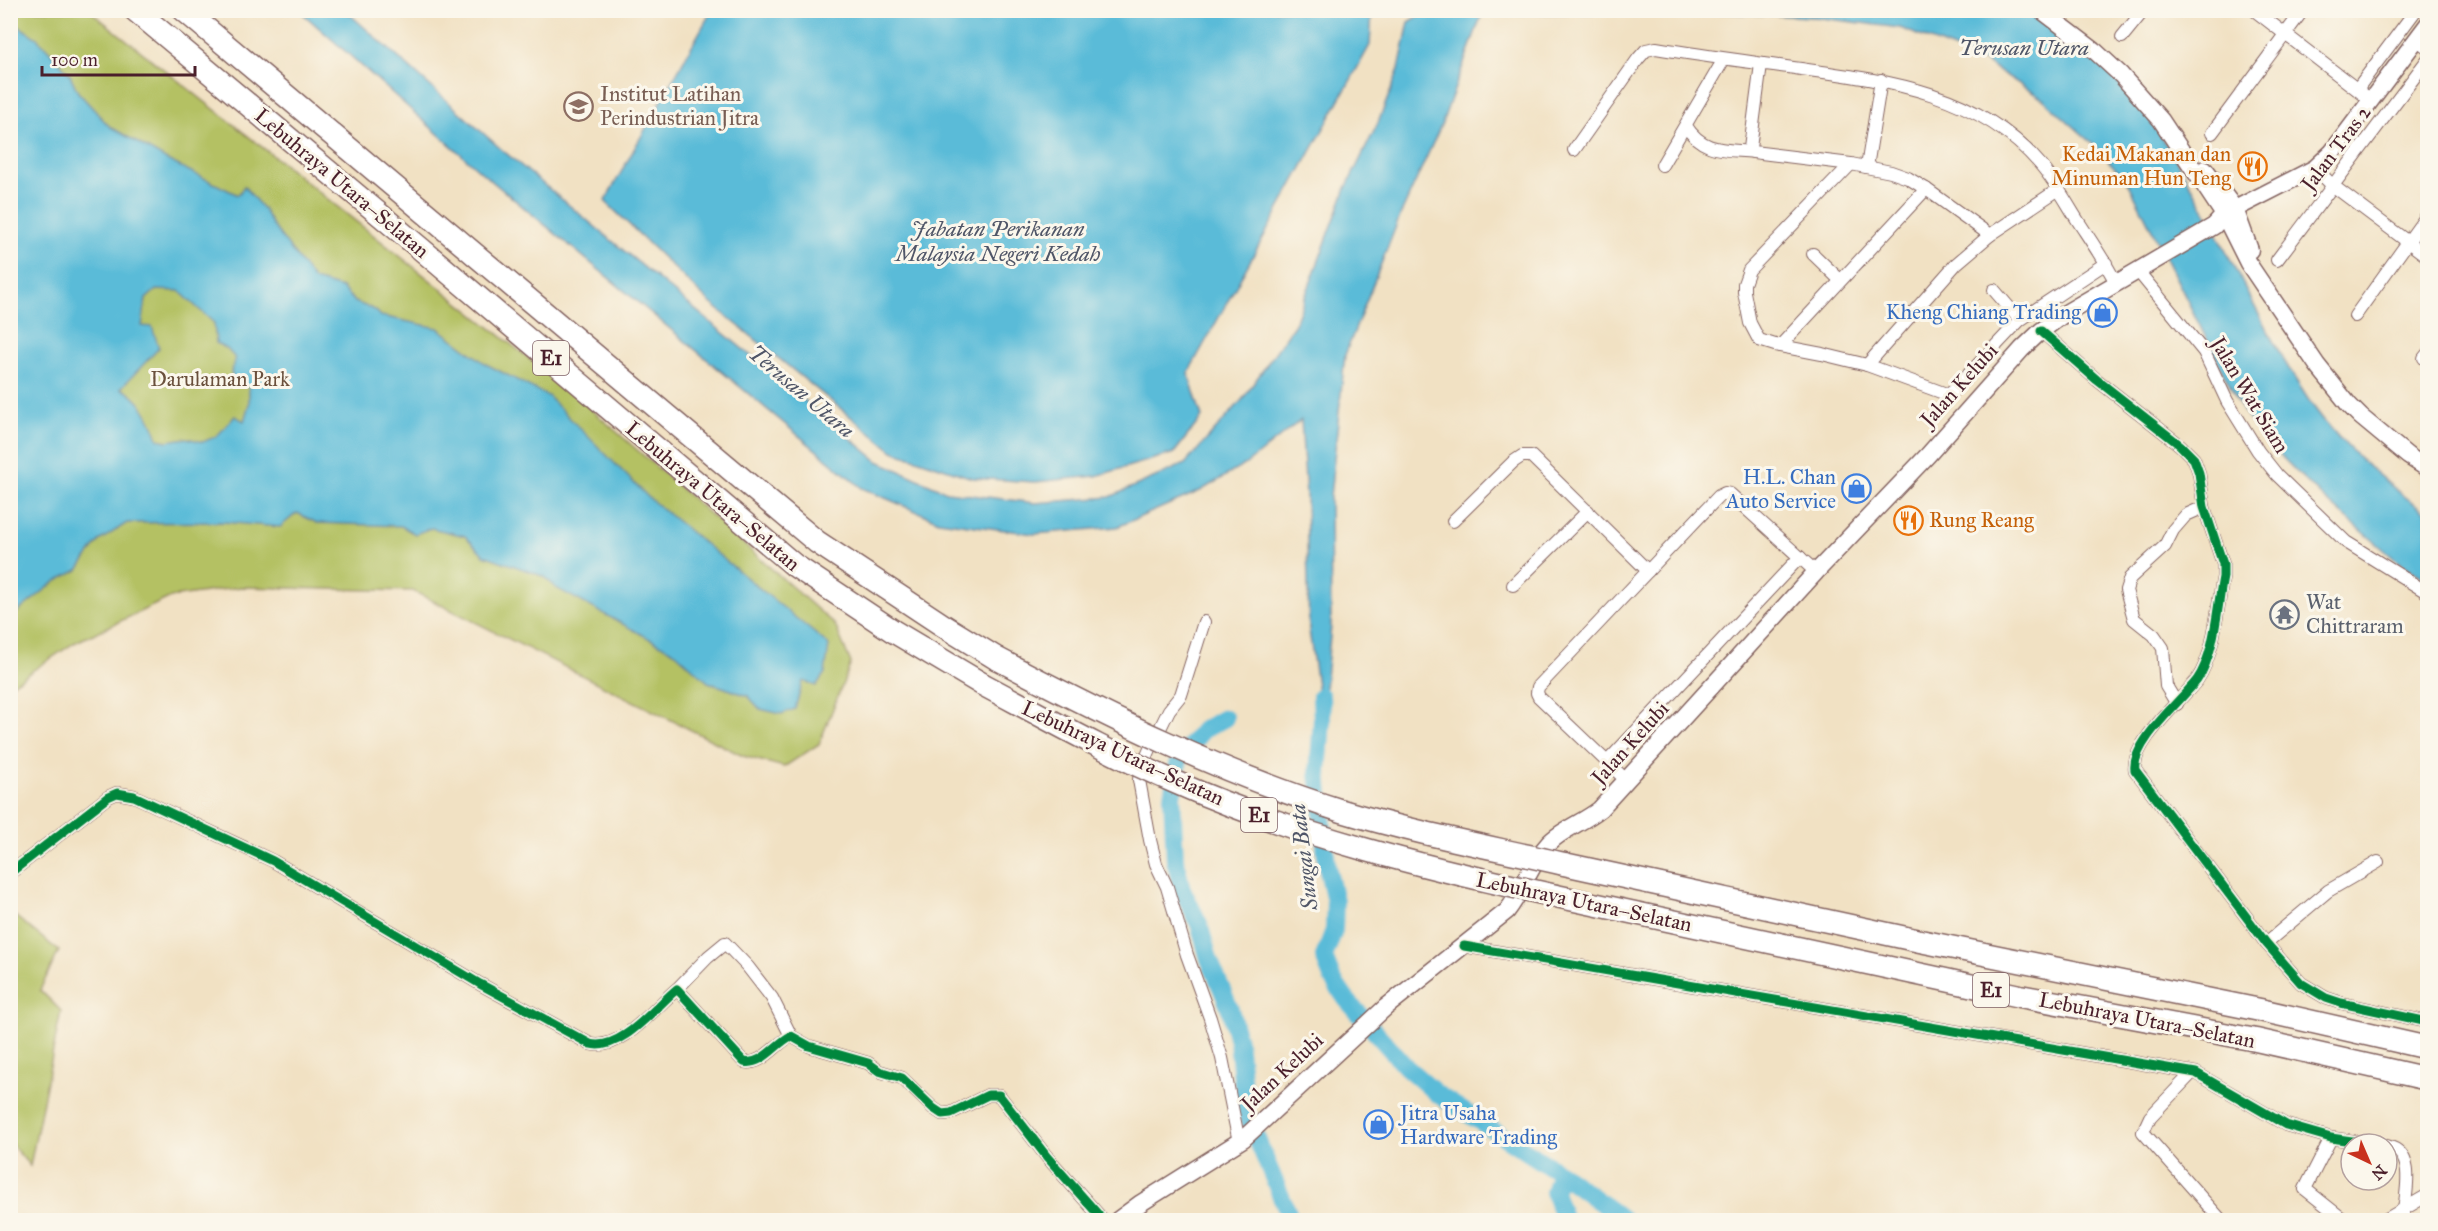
<svg xmlns="http://www.w3.org/2000/svg" width="2438" height="1231" font-family="'IM FELL Great Primer',serif">
	<style>
		.green { fill: #b4c163; stroke: #7f7047; stroke-width: 1.5 }
		.water { fill: #5abbd8; stroke: #526d82; stroke-width: 1.5; fill-rule: evenodd }
		.lines { fill: none; stroke-linecap: round; stroke-linejoin: round }
		.stream { stroke: #5abbd8; stroke-width: 3 }
		.river { stroke: #5abbd8; stroke-width: 18 }
		.street-casing { stroke: #846360; stroke-width: 14 }
		.secondary-casing { stroke: #846360; stroke-width: 19 }
		.highway-casing { stroke: #846360; stroke-width: 25 }
		.street { stroke: #fff; stroke-width: 12 }
		.secondary { stroke: #fff; stroke-width: 16 }
		.highway { stroke: #fff; stroke-width: 22 }
		.highway-bridge-casing { stroke: #846360; stroke-width: 25; stroke-linecap: butt }
		.highway-bridge { stroke: #fff; stroke-width: 22 }
		.cycleway-casing { stroke: #fbf7ec; stroke-width: 13 }
		.cycleway { stroke: #00873e; stroke-width: 9 }
		.labels { text-anchor: middle; stroke-width: 6; stroke-linejoin: round; paint-order: stroke }
		.shield { fill: #fbf7ec; stroke: #7f6065; stroke-width: 1.5 }
		.shield-label { font-size: 20px; font-weight: bold; fill: #4a1f2b }
		.education-label { font-size: 21px; fill: #785e54; stroke: #fbf7ec; text-anchor: start }
		.street-label { font-size: 21px; fill: #4a1f2b; stroke: #fbf7ec }
		.food-label { font-size: 21px; fill: #c56008; stroke: #fbf7ec; text-anchor: end }
		.shop-label { font-size: 21px; fill: #366cbe; stroke: #fbf7ec; text-anchor: end }
		.park-label { font-size: 21px; fill: #6a503c; stroke: #fbf7ec }
		.worship-label { font-size: 21px; fill: #5b616d; stroke: #fbf7ec; text-anchor: start }
		.water-label { font-size: 22px; font-style: italic; fill: #505668; stroke: #fbf7ec }
	</style>
	<rect width="100%" height="100%" fill="#fbf7ec"/>
	<filter id="ink" filterUnits="userSpaceOnUse"><feTurbulence type="fractalNoise" baseFrequency=".0167" numOctaves="2"/><feDisplacementMap in="SourceGraphic" scale="12" xChannelSelector="R" yChannelSelector="G"/><feConvolveMatrix kernelMatrix="1 2 1 2 8 2 1 2 1" color-interpolation-filters="sRGB"/></filter>
	<filter id="wash" filterUnits="userSpaceOnUse"><feTurbulence type="fractalNoise" baseFrequency=".008" numOctaves="4" result="noise"/><feDisplacementMap in="SourceGraphic" scale="24" xChannelSelector="R" yChannelSelector="G"/><feGaussianBlur stdDeviation="1.35" result="paint"/><feColorMatrix in="noise" values="0 0 0 0 0 0 0 0 0 0 0 0 0 0 0 0 0 1.4 0 .05"/><feComposite in="paint" operator="in"/></filter>
	<g filter="url(#wash)">
		<rect width="100%" height="100%" fill="#f1e1c3"/>
		<g class="green">
			<path d="M11 10 90 11 574 394 835 625 851 663 819 744 784 767 743 756 413 591 241 587 171 597 74 643 11 685Z"/>
			<path d="M11 913 59 951 40 990 61 1011 30 1166 11 1144Z"/>
		</g>
		<g class="water">
			<path d="M712 10H1372V11L1370 45 1188 373 1202 417 1174 453 1096 476 1035 482 972 478 893 451 708 301 605 201Z"/>
			<path d="M300 11H346L501 149 878 461 947 492 1035 503 1110 497 1185 464 1242 400 1295 324 1346 188 1378 123 1399 69 1409 22 1427 11H2032C2068 37 2102 63 2132 95 2144 108 2153 125 2163 140 2215 217 2248 304 2297 382 2329 436 2377 477 2427 513V580L2396 560 2321 496 2281 456 2243 412 2128 182 2090 141 2043 99 1982 60 1900 28 1814 17 1702 12 1482 14 1442 123 1400 216 1345 355 1330 497 1331 626 1322 720 1309 630 1306 495 1301 420 1246 464 1200 491 1117 527 1034 534 939 521 862 488 481 172Z"/>
			<path d="M11 21 37 38 55 57 70 75 78 92 109 126 167 160 238 195 244 186 264 210 274 227 314 280 342 288 355 302 375 310 381 316 438 328 486 364 548 396 649 498 829 645 825 673 816 686 803 681 795 709 781 714 760 709 748 696 708 682 676 653 556 588 545 577 484 555 465 536 431 528 415 534 401 526 317 523 297 513 280 527 223 522 127 523 99 541 78 570 55 582 11 617ZM156 290 179 291 214 323 216 343 227 349 235 358 231 372 236 385 249 386V404L244 421 235 416 217 436 203 442 187 438 167 441 158 439C151 418 141 398 121 388L159 348 152 327 142 326 146 299Z"/>
		</g>
		<g class="lines">
			<path class="stream" d="M1280 1220 1288 1216"/>
			<g class="river">
				<path d="M1321 696 1322 720 1318 773 1327 866 1335 901 1334 930 1324 957 1333 980 1346 999 1406 1067 1437 1094 1560 1173 1624 1220"/>
				<path d="M1225 718 1203 730 1179 759 1172 796 1175 860 1182 889 1199 924 1209 959 1230 1009 1238 1041 1246 1113 1291 1220"/>
				<path d="M1560 1173 1554 1192 1564 1220"/>
			</g>
		</g>
	</g>
	<g filter="url(#ink)">
		<g class="lines">
			<defs>
				<g id="street">
					<path d="M2254 10 2372 101"/>
					<path d="M2122 37 2144 10"/>
					<path d="M2416 39 2428 48"/>
					<path d="M1761 64 1750 148 1753 152 1851 164 1891 172 1908 178 1926 189 1990 235"/>
					<path d="M2357 89 2416 10"/>
					<path d="M1686 126C1703 153 1725 149 1753 152"/>
					<path d="M2212 133 2303 10"/>
					<path d="M1574 150 1638 59 1646 50 1656 48C1704 56 1752 62 1801 69 1889 81 1978 92 2040 164 2055 181 2066 202 2078 221 2091 241 2105 261 2116 283"/>
					<path d="M1851 164 1749 270 1744 284V292L1750 323 1759 340 1775 345 1822 354 1867 365 1949 395 2020 320 2106 263"/>
					<path d="M1662 165 1724 59"/>
					<path d="M1867 167 1881 80"/>
					<path d="M2315 168 2332 185 2428 257"/>
					<path d="M1813 254 1840 280"/>
					<path d="M2277 260 2428 59"/>
					<path d="M2137 270 2204 352 2227 401 2258 451 2277 475 2346 542 2428 593"/>
					<path d="M1994 290 2020 320"/>
					<path d="M2355 316 2428 214"/>
					<path d="M2041 331 2097 380 2180 445 2194 459 2199 473 2204 507 2223 564V577C2217 608 2215 654 2197 680 2180 702 2131 743 2135 770L2266 943 2301 983 2326 998 2341 1003 2428 1022"/>
					<path d="M1780 346 1926 189"/>
					<path d="M2424 358 2428 353"/>
					<path d="M1867 365 1956 264 1990 235 2059 189"/>
					<path d="M1453 521 1513 462 1522 456H1531L1648 571"/>
					<path d="M1513 585 1588 511"/>
					<path d="M1204 622 1181 695 1169 710 1150 749 1140 772 1139 780 1150 840 1156 864 1167 887 1187 955 1210 1018 1222 1058 1239 1142"/>
					<path d="M2177 704 2166 686 2163 648 2154 635 2134 619 2126 590 2130 578 2165 546 2173 530 2186 515 2204 507"/>
					<path d="M1607 762 1800 557"/>
					<path d="M1627 781 1539 697 1537 693 1538 687 1719 496 1725 493 1730 494 1816 572"/>
					<path d="M10 873 108 797 117 793 134 796 273 861 480 984 590 1044C621 1052 655 1007 677 989L744 1062C762 1066 776 1043 791 1036L809 1046 868 1063 879 1071 902 1078 933 1108 942 1114 951 1113 988 1095H999L1047 1157 1103 1220"/>
					<path d="M2266 943 2328 891 2378 862"/>
					<path d="M1464 946 2196 1073 2286 1125 2331 1138 2373 1144"/>
					<path d="M677 989 708 957 725 943 748 967 772 998 791 1036"/>
					<path d="M2192 1073 2150 1117 2143 1132 2221 1220"/>
					<path d="M2331 1138 2305 1189 2344 1220"/>
					<path d="M2387 1146C2419 1153 2404 1198 2403 1220"/>
					<path d="M2385 1220 2428 1195"/>
				</g>
				<g id="secondary">
					<path d="M2041 10 2095 51 2121 75 2161 120 2224 215 2248 263 2317 365 2349 405 2361 417 2408 456 2428 469"/>
					<path d="M2205 169 2235 209 2250 250"/>
					<path d="M1118 1220 1141 1203 1243 1139 1386 1007 1507 911C1524 890 1531 862 1549 843 1561 830 1584 822 1600 809L1816 572 1928 455 2022 349 2041 331 2064 314 2214 226 2224 215 2235 209 2315 168 2332 152 2428 24"/>
				</g>
				<g id="highway">
					<path d="M135 10 421 249 794 565 893 631 982 684"/>
					<path d="M184 10 817 542 947 628 996 658"/>
					<path d="M1564 864 1920 941 2260 1010 2428 1048"/>
					<path d="M1556 896 2020 996 2256 1040 2428 1079"/>
				</g>
			</defs>
			<use href="#street" class="street-casing"/>
			<use href="#secondary" class="secondary-casing"/>
			<use href="#highway" class="highway-casing"/>
			<use href="#street" class="street"/>
			<use href="#secondary" class="secondary"/>
			<use href="#highway" class="highway"/>
			<defs>
				<g id="highway-bridge">
					<path d="M996 658C1108 717 1221 773 1342 811 1415 833 1490 847 1564 864"/>
					<path d="M982 684C1046 718 1110 754 1177 783 1297 836 1427 868 1556 896"/>
				</g>
			</defs>
			<use href="#highway-bridge" class="highway-bridge-casing"/>
			<use href="#highway-bridge" class="highway-bridge"/>
			<defs>
				<g id="cycleway">
					<path d="M2041 331 2097 380 2180 445 2194 459 2199 473 2204 507 2223 564V577C2217 608 2215 654 2197 680 2180 702 2131 743 2135 770L2266 943 2301 983 2326 998 2341 1003 2428 1022"/>
					<path d="M10 873 108 797 117 793 134 796 273 861 480 984 590 1044C621 1052 655 1007 677 989L744 1062C762 1066 776 1043 791 1036L809 1046 868 1063 879 1071 902 1078 933 1108 942 1114 951 1113 988 1095H999L1047 1157 1103 1220"/>
					<path d="M1464 946 2196 1073 2286 1125 2331 1138 2373 1144"/>
				</g>
			</defs>
			<use href="#cycleway" class="cycleway-casing"/>
			<use href="#cycleway" class="cycleway"/>
		</g>
	</g>
	<defs>
		<symbol id="university-ring" viewBox="-11 -11 22 22"><circle r="9.5" fill="#fbf7ec" stroke="#8d6e63" stroke-width="1.5"/><path d="M0-5L7-2L0 1L-7-2ZM-4 1L0 2.5L4 1V4Q0 6-4 4Z" fill="#8d6e63"/></symbol>
		<symbol id="restaurant-ring" viewBox="-11 -11 22 22"><circle r="9.5" fill="#fbf7ec" stroke="#e8710a" stroke-width="1.5"/><path d="M-5-6h1v4h1v-4h1v4h1v-4h1v5L-1.5 .5V6h-2V.5L-5-1ZM5-6V6H3V1.5H1.5Q1.5-4 5-6Z" fill="#e8710a"/></symbol>
		<symbol id="shop-ring" viewBox="-11 -11 22 22"><circle r="9.5" fill="#fbf7ec" stroke="#3f7fe0" stroke-width="1.5"/><path d="M-5-2.5h2.3a2.7 3.5 0 0 1 5.4 0H5L5.5 6h-11ZM-1.5-2.5h3a1.5 2.3 0 0 0-3 0Z" fill="#3f7fe0"/></symbol>
		<symbol id="temple-ring" viewBox="-11 -11 22 22"><circle r="9.5" fill="#fbf7ec" stroke="#6b7280" stroke-width="1.5"/><path d="M0-6L5-2H3V0L6.5 2.5H4V6H1.5V3h-3V6H-4V2.5H-6.5L-3 0V-2H-5Z" fill="#6b7280"/></symbol>
	</defs>
	<g fill-rule="evenodd">
		<use href="#university-ring" x="562" y="90" width="33" height="33"/>
		<use href="#restaurant-ring" x="2236" y="150" width="33" height="33"/>
		<use href="#shop-ring" x="2086" y="296" width="33" height="33"/>
		<use href="#shop-ring" x="1840" y="472" width="33" height="33"/>
		<use href="#restaurant-ring" x="1892" y="504" width="33" height="33"/>
		<use href="#temple-ring" x="2268" y="598" width="33" height="33"/>
		<use href="#shop-ring" x="1362" y="1108" width="33" height="33"/>
	</g>
	<g class="labels">
		<g class="shield">
			<rect x="533" y="341" width="36" height="34" rx="4.5"/>
			<rect x="1241" y="798" width="36" height="34" rx="4.5"/>
			<rect x="1973" y="973" width="36" height="34" rx="4.5"/>
		</g>
		<g class="shield-label">
			<text x="551" y="365">E1</text>
			<text x="1259" y="822">E1</text>
			<text x="1991" y="997">E1</text>
		</g>
		<g class="education-label">
			<text x="600" y="101">Institut Latihan<tspan x="600" dy="24">Perindustrian Jitra</tspan></text>
		</g>
		<g class="street-label">
			<text transform="translate(2336 148) rotate(-53)" y="7">Jalan Tras 2</text>
			<text transform="translate(342 183) rotate(40)" y="7">Lebuhraya Utara–Selatan</text>
			<text transform="translate(1959 385) rotate(-48)" y="7">Jalan Kelubi</text>
			<text transform="translate(2250 395) rotate(59)" y="7">Jalan Wat Siam</text>
			<text transform="translate(713 496) rotate(40)" y="7">Lebuhraya Utara–Selatan</text>
			<text transform="translate(1630 743) rotate(-48)" y="7">Jalan Kelubi</text>
			<text transform="translate(1123 753) rotate(25)" y="7">Lebuhraya Utara–Selatan</text>
			<text transform="translate(1584 902) rotate(12)" y="7">Lebuhraya Utara–Selatan</text>
			<text transform="translate(2147 1020) rotate(11)" y="7">Lebuhraya Utara–Selatan</text>
			<text transform="translate(1282 1072) rotate(-43)" y="7">Jalan Kelubi</text>
		</g>
		<g class="food-label">
			<text x="2231" y="161">Kedai Makanan dan<tspan x="2231" dy="24">Minuman Hun Teng</tspan></text>
			<text x="1929" y="527" text-anchor="start">Rung Reang</text>
		</g>
		<g class="shop-label">
			<text x="2081" y="319">Kheng Chiang Trading</text>
			<text x="1836" y="484">H.L. Chan<tspan x="1836" dy="24">Auto Service</tspan></text>
			<text x="1400" y="1120" text-anchor="start">Jitra Usaha<tspan x="1400" dy="24">Hardware Trading</tspan></text>
		</g>
		<g class="park-label">
			<text x="220" y="386">Darulaman Park</text>
		</g>
		<g class="worship-label">
			<text x="2306" y="609">Wat<tspan x="2306" dy="24">Chittraram</tspan></text>
		</g>
		<g class="water-label">
			<text x="2024" y="55">Terusan Utara</text>
			<text x="998" y="236">Jabatan Perikanan<tspan x="998" dy="25">Malaysia Negeri Kedah</tspan></text>
			<text transform="translate(802 391) rotate(40)" y="8">Terusan Utara</text>
			<text transform="translate(1303 857) rotate(-97)" y="8">Sungai Bata</text>
		</g>
	</g>
	<rect width="2438" height="1231" fill="none" stroke="#fbf7ec" stroke-width="36"/>
	<g transform="translate(2369 1162) rotate(136)"><circle r="28" fill="#fbf7ec" stroke="#b4a19f" stroke-width="1.5"/>
	<path d="M0-4.5L10 22L0 15L-10 22Z" fill="#c8321e"/>
	<text y="-9" font-size="16" font-weight="bold" text-anchor="middle" fill="#4a1f2b">N</text>
	</g>
	<path d="M42 66v9h153v-9" fill="none" stroke="#4a1f2b" stroke-width="3"/>
	<text x="51" y="66" font-size="18" fill="#4a1f2b" stroke="#fbf7ec" stroke-width="4.5" paint-order="stroke">100 m</text>
</svg>
